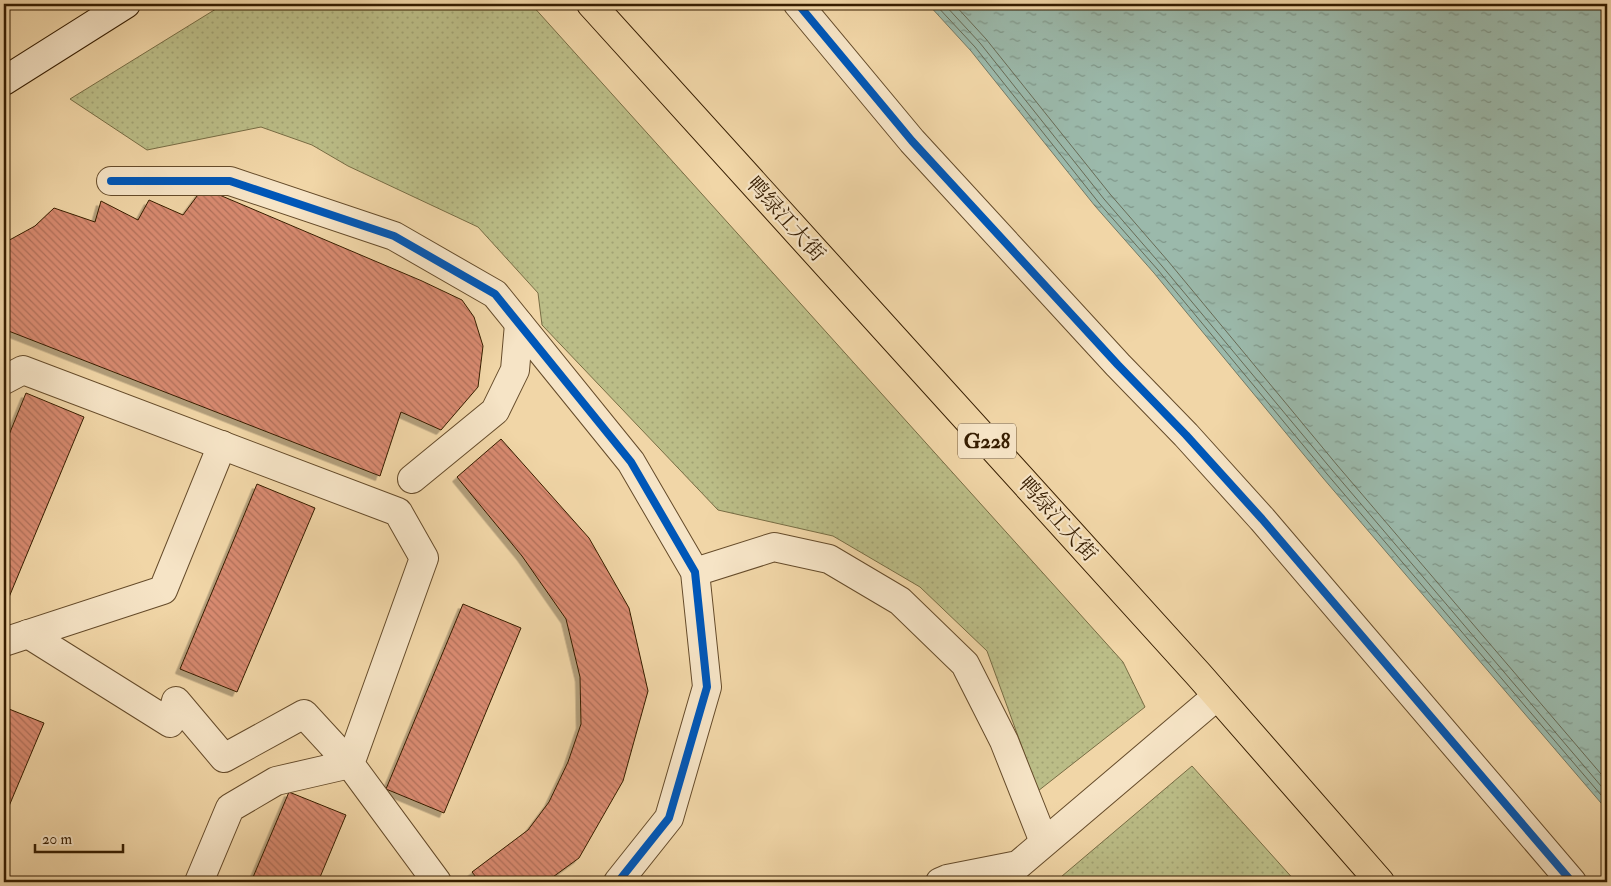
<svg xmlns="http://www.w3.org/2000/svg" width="1611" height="886" font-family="'IM FELL Double Pica','Noto Serif SC',serif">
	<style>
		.grass { fill: url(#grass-dots); stroke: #786d44 }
		.water { fill: url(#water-ripples); stroke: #737b67 }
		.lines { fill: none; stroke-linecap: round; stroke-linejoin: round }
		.shore { stroke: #686b56; stroke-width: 1 }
		.building { fill: url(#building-back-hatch); stroke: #361d00; filter: url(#shadow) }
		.street-casing { stroke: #654b2a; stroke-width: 30 }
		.secondary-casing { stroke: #361d00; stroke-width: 30 }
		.highway-casing { stroke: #361d00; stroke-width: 30 }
		.street { stroke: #f6e4c6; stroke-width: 28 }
		.secondary { stroke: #f6e4c6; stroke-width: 28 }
		.highway { stroke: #f1d6a7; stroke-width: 28 }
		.cycleway-casing { stroke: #f6e4c6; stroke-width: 11 }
		.cycleway { stroke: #0057b8; stroke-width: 8 }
		.labels { text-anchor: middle; stroke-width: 4.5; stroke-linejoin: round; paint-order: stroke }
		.shield { fill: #f6e4c6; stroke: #70593b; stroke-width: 1 }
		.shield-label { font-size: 20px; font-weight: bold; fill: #361d00 }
		.street-label { font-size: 21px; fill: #361d00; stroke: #f6e4c6 }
	</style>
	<defs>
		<pattern id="grass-dots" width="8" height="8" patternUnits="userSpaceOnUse" patternTransform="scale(1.25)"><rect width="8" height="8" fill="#bbbd87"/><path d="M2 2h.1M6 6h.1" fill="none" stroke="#a1a273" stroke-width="1.8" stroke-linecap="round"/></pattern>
		<pattern id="water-ripples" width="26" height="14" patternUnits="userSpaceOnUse" patternTransform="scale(1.25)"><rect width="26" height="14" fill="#9bb9ab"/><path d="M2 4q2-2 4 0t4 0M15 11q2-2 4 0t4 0" fill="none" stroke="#7f9689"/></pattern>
		<pattern id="building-back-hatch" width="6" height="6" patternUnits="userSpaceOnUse" patternTransform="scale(1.25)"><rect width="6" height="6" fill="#d88a70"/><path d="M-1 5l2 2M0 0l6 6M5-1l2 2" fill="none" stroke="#b0705a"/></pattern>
		<filter id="shadow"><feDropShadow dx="-4.5" dy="4.5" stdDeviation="0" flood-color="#0004"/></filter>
	</defs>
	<rect width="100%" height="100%" fill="#f1d6a7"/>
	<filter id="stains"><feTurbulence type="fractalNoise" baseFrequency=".004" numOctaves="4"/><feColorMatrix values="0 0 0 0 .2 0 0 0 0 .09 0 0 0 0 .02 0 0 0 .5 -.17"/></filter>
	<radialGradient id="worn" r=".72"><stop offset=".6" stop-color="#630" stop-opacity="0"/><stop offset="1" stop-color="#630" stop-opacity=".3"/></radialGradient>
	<g class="grass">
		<path d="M224 4H531L1123 662 1145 707 1038 791 987 651 920 587 833 536 718 510 542 325 538 293 478 227 348 166 312 145 261 127 147 150 70 99Z"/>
		<path d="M1192 766 1296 882H1055Z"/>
	</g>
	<path class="water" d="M928 4H1607V810L1323 478 1154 273 1095 206 971 51Z"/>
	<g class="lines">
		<g class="shore">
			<path d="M935 4 975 47 1099 203 1158 270 1327 474 1607 802"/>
			<path d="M944 4 980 43 1104 199 1162 266 1332 470 1607 793"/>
			<path d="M954 4 986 39 1110 194 1168 261 1337 465 1607 781"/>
		</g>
	</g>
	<g class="building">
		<path d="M203 188 422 281 462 300 474 317 483 346 478 387 441 430 401 412 380 476 6 330 4 332V243L35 226 54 208 95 222 101 201 138 220 149 200 183 215Z"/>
		<path d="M26 393 84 417 7 602 4 601V447Z"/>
		<path d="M501 439 589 538 629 608 648 691 623 781 579 858 546 882H480L472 872 528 830 549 802 568 762 581 724 580 677 566 619 522 556 457 477Z"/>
		<path d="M257 484 315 508 237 692 180 669Z"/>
		<path d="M463 604 521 628 444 813 386 789Z"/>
		<path d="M4 707 44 723 4 818Z"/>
		<path d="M289 792 346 815 318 882H251Z"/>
	</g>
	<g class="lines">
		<defs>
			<g id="street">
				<path d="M798 4 912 141 1118 365 1186 435 1262 519 1572 882"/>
				<path d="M111 181H230L394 236 495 294 631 462 695 572 707 687 669 818 618 882"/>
				<path d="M4 380 23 370 398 512 424 558 350 764 437 882"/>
				<path d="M412 479 495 411 515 370 519 324"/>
				<path d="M695 572 774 547 829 559 900 601 965 664 1004 741 1044 842"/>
				<path d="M28 634 170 723 176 701 224 758 304 714 350 764 276 781 230 808 199 882"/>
				<path d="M4 642 163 590 222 445"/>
				<path d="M940 882 947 879 1018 865 1217 696"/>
			</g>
			<path id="secondary" d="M4 81 126 4"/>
			<path id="highway" d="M591 4 1199 675 1380 882"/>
		</defs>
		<use href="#street" class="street-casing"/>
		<use href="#secondary" class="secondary-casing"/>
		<use href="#highway" class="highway-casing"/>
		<use href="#street" class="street"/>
		<use href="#secondary" class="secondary"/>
		<use href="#highway" class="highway"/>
		<defs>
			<g id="cycleway">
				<path d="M798 4 912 141 1118 365 1186 435 1262 519 1572 882"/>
				<path d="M111 181H230L394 236 495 294 631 462 695 572 707 687 669 818 618 882"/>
			</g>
		</defs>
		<use href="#cycleway" class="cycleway-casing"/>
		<use href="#cycleway" class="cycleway"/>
	</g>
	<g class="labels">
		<rect class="shield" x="958" y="423.5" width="58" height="35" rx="4"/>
		<g class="shield-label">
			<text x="987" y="448">G228</text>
		</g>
		<g class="street-label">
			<text transform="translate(786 219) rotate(48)" y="7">鸭绿江大街</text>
			<text transform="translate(1058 519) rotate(48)" y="7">鸭绿江大街</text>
		</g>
	</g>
	<rect width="1611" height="886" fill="none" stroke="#f1d6a7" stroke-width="20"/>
	<rect x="5" y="5" width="1601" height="876" fill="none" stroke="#361d00" stroke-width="2.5"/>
	<rect x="10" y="10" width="1591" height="866" fill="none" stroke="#361d00"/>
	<path d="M35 844v8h88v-8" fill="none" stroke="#361d00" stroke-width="2.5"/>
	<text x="42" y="844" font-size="15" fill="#361d00" stroke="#f6e4c6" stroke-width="4" paint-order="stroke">20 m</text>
	<rect width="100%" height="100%" filter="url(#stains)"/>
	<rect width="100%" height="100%" fill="url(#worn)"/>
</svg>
